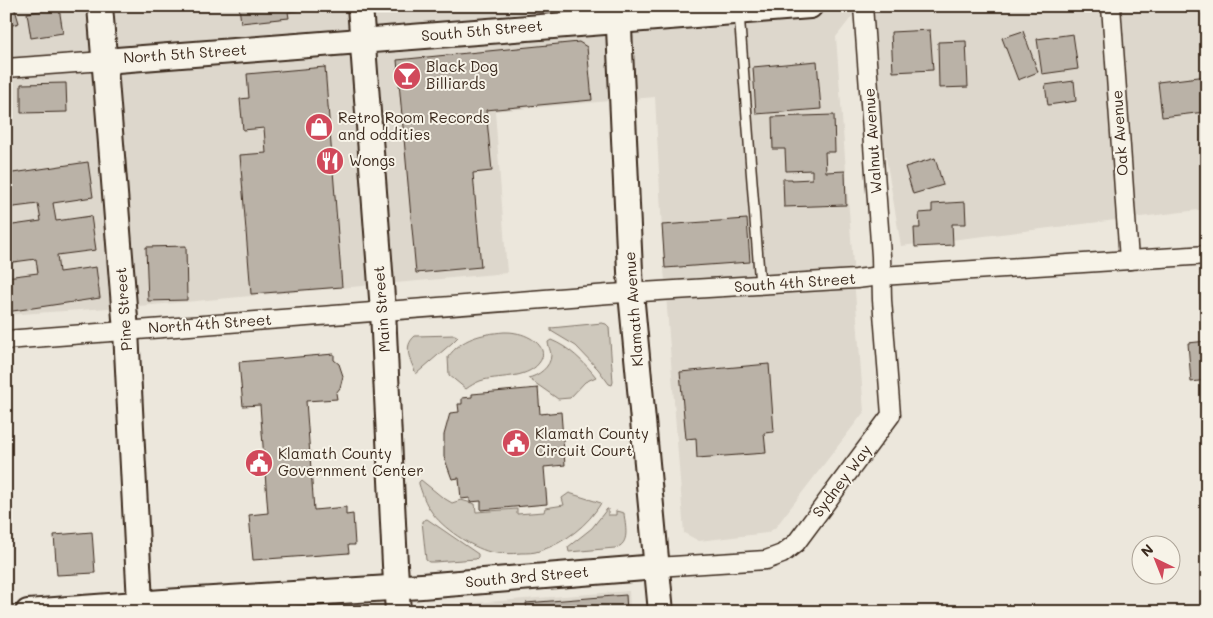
<svg xmlns="http://www.w3.org/2000/svg" width="1213" height="618" font-family="Mali,sans-serif">
	<style>
		.built { fill: #ddd7cc }
		.green { fill: #cec8bc; stroke: #84796d }
		.building { fill: #bab2a7; stroke: #3b2a1e }
		.lines { fill: none; stroke-linecap: round; stroke-linejoin: round }
		.lane-casing { stroke: #3b2a1e; stroke-width: 12 }
		.street-casing { stroke: #3b2a1e; stroke-width: 21 }
		.secondary-casing { stroke: #3b2a1e; stroke-width: 28 }
		.lane { stroke: #f7f3e8; stroke-width: 9 }
		.street { stroke: #f7f3e8; stroke-width: 18 }
		.secondary { stroke: #f7f3e8; stroke-width: 24 }
		.labels { text-anchor: middle; stroke-width: 4; stroke-linejoin: round; paint-order: stroke }
		.street-label { font-size: 15px; fill: #3b2a1e; stroke: #f7f3e8 }
		.poi-label { font-size: 15px; fill: #3b2a1e; stroke: #f7f3e8; text-anchor: start }
	</style>
	<rect width="100%" height="100%" fill="#ece7dc"/>
	<filter id="ink" filterUnits="userSpaceOnUse"><feTurbulence type="fractalNoise" baseFrequency=".02" numOctaves="2"/><feDisplacementMap in="SourceGraphic" scale="10" xChannelSelector="R" yChannelSelector="G"/><feConvolveMatrix kernelMatrix="1 2 1 2 8 2 1 2 1" color-interpolation-filters="sRGB"/></filter>
	<g filter="url(#ink)">
		<g class="built">
			<path d="M6 6H860L836 37 864 412 775 528 767 533 699 541 684 533 664 269 655 97 495 111 507 273 152 305 6 315Z"/>
			<path d="M863 6H1207V209L901 246 865 34Z"/>
			<path d="M629 591 630 612H358Z"/>
		</g>
		<g class="green">
			<path d="M602 323 606 324 609 327 613 382 612 385 609 384 598 369 576 346 551 331V328Z"/>
			<path d="M504 332C508 332 512 332 516 333 530 335 551 348 539 363 526 380 497 375 480 381 475 383 470 386 466 389L449 375 448 357C462 338 481 334 504 332Z"/>
			<path d="M455 335 458 337 452 343 416 374C411 361 402 347 415 336Z"/>
			<path d="M551 340C569 347 584 362 596 377L585 382 570 398 558 399 528 378C538 376 551 367 551 355 551 351 548 346 548 342Z"/>
			<path d="M421 480 442 497 452 503 461 500 475 504 476 512 517 509V514L544 512 545 508 564 505 562 498 569 493 601 503C588 525 565 543 539 551 534 553 527 553 521 553 511 554 500 554 490 552 471 547 442 528 431 511 425 503 422 493 419 484V482Z"/>
			<path d="M607 509H608V515H616V511L624 513C625 526 631 544 615 548L569 552 568 547 592 528Z"/>
			<path d="M427 519 478 554V557L476 559 434 562H429L426 560 422 521Z"/>
		</g>
		<g class="building">
			<path d="M6 6H14L19 23 6 27Z"/>
			<path d="M239 6H334V7L288 12 289 18 241 23Z"/>
			<path d="M59 8 63 33 31 38 27 13Z"/>
			<path d="M930 30 933 70 893 72 891 32Z"/>
			<path d="M1023 31 1038 72 1018 80 1002 38Z"/>
			<path d="M1073 34 1078 69 1042 74 1037 39Z"/>
			<path d="M966 41 968 87 939 88 938 42Z"/>
			<path d="M579 42 587 47 592 100 486 110 492 171 473 173 481 267 416 273 397 60Z"/>
			<path d="M817 61 821 109 756 114 753 67Z"/>
			<path d="M325 67 342 287 251 294 240 155 266 153 264 128 243 130 240 99 249 98 247 74Z"/>
			<path d="M1207 76V123L1205 112 1162 117 1158 82Z"/>
			<path d="M1074 81 1076 101 1048 105 1045 85Z"/>
			<path d="M66 83 67 112 21 113V84Z"/>
			<path d="M834 115 835 152H825L826 172 845 171 846 205 784 207 783 179H792V180L812 179V170L786 171 785 149H773L772 117Z"/>
			<path d="M935 158 943 185 913 194 905 167Z"/>
			<path d="M88 162 93 197 53 203 56 221 91 216 96 250 57 255 59 272 96 267 100 298 6 312V277L38 273 36 259 6 263V226L41 221 38 204 6 208V174Z"/>
			<path d="M965 202 966 224H952L953 245 915 247 914 228H920L919 213 932 212V204Z"/>
			<path d="M747 219 750 262 665 268 662 225Z"/>
			<path d="M186 246 187 300 148 301 146 247Z"/>
			<path d="M1207 341V380L1191 382 1188 343Z"/>
			<path d="M334 354V360L339 364 343 376 340 388 336 393 337 399 306 401 314 510 346 507V515L353 514 355 545H348L349 553 253 560 249 515 268 513 260 405 243 406 239 362Z"/>
			<path d="M769 364 774 432 764 433 766 453 697 458 696 438 686 439 680 372Z"/>
			<path d="M538 388 540 414 561 412 565 465 544 467 547 504 481 510V501L470 502V498L461 499 459 478 452 479 444 457V435L450 413 459 412 458 404H462V398L472 397V394Z"/>
			<path d="M6 487 9 527H6Z"/>
			<path d="M92 532 95 573 57 575 54 535Z"/>
			<path d="M626 595 627 612H527L526 603Z"/>
		</g>
		<g class="lines">
			<defs>
				<path id="lane" d="M739 13 760 285"/>
				<g id="street">
					<path d="M1111 6 1129 260"/>
					<path d="M6 68 104 61"/>
					<path d="M6 340 609 294 856 279 881 276 1207 255"/>
					<path d="M657 567 766 560 782 554 796 543 891 415 882 300 881 256 863 6"/>
				</g>
				<g id="secondary">
					<path d="M100 6 126 331 140 603"/>
					<path d="M360 6 383 311 395 565 398 612"/>
					<path d="M618 6 631 293 661 612"/>
					<path d="M104 61 810 6"/>
					<path d="M28 612 164 602 422 586 657 567"/>
				</g>
			</defs>
			<use href="#lane" class="lane-casing"/>
			<use href="#street" class="street-casing"/>
			<use href="#secondary" class="secondary-casing"/>
			<use href="#lane" class="lane"/>
			<use href="#street" class="street"/>
			<use href="#secondary" class="secondary"/>
		</g>
	</g>
	<defs>
		<symbol id="bar-disc" viewBox="-11 -11 22 22"><circle r="9.5" fill="#d1495b" stroke="#f7f3e8"/><path d="M-6-5H6L.8 .8V4.5H3.5V6h-7V4.5H-.8V.8Z" fill="#fff"/></symbol>
		<symbol id="shop-disc" viewBox="-11 -11 22 22"><circle r="9.5" fill="#d1495b" stroke="#f7f3e8"/><path d="M-5-2.5h2.3a2.7 3.5 0 0 1 5.4 0H5L5.5 6h-11ZM-1.5-2.5h3a1.5 2.3 0 0 0-3 0Z" fill="#fff"/></symbol>
		<symbol id="restaurant-disc" viewBox="-11 -11 22 22"><circle r="9.5" fill="#d1495b" stroke="#f7f3e8"/><path d="M-5-6h1v4h1v-4h1v4h1v-4h1v5L-1.5 .5V6h-2V.5L-5-1ZM5-6V6H3V1.5H1.5Q1.5-4 5-6Z" fill="#fff"/></symbol>
		<symbol id="civic-disc" viewBox="-11 -11 22 22"><circle r="9.5" fill="#d1495b" stroke="#f7f3e8"/><path d="M-.6-6.5H3V-4.5H.6V-3L4-1V1h2V6H-6V1h2V-1L-.6-3ZM-1.2 2.5V6h2.4V2.5Z" fill="#fff"/></symbol>
	</defs>
	<g fill-rule="evenodd">
		<use href="#bar-disc" x="391" y="60" width="32" height="32"/>
		<use href="#shop-disc" x="303" y="111" width="32" height="32"/>
		<use href="#restaurant-disc" x="314" y="145" width="32" height="32"/>
		<use href="#civic-disc" x="500" y="427" width="32" height="32"/>
		<use href="#civic-disc" x="243" y="447" width="32" height="32"/>
	</g>
	<g class="labels">
		<g class="street-label">
			<text transform="translate(482 31) rotate(-5)" y="5">South 5th Street</text>
			<text transform="translate(185 54) rotate(-4)" y="5">North 5th Street</text>
			<text transform="translate(1120 133) rotate(-94)" y="5">Oak Avenue</text>
			<text transform="translate(873 141) rotate(-94)" y="5">Walnut Avenue</text>
			<text transform="translate(795 283) rotate(-4)" y="5">South 4th Street</text>
			<text transform="translate(124 309) rotate(-94)" y="5">Pine Street</text>
			<text transform="translate(382 309) rotate(-94)" y="5">Main Street</text>
			<text transform="translate(634 309) rotate(-94)" y="5">Klamath Avenue</text>
			<text transform="translate(210 324) rotate(-4)" y="5">North 4th Street</text>
			<text transform="translate(842 481) rotate(-53)" y="5">Sydney Way</text>
			<text transform="translate(527 577) rotate(-5)" y="5">South 3rd Street</text>
		</g>
		<g class="poi-label">
			<text x="426" y="72">Black Dog<tspan x="426" dy="17">Billiards</tspan></text>
			<text x="338" y="123">Retro Room Records<tspan x="338" dy="17">and oddities</tspan></text>
			<text x="349" y="166">Wongs</text>
			<text x="535" y="439">Klamath County<tspan x="535" dy="17">Circuit Court</tspan></text>
			<text x="278" y="459">Klamath County<tspan x="278" dy="17">Government Center</tspan></text>
		</g>
	</g>
	<rect width="1213" height="618" fill="none" stroke="#f7f3e8" stroke-width="25"/>
	<rect x="12" y="12" width="1188" height="593" fill="none" stroke="#3b2a1e" stroke-width="2" filter="url(#ink)"/>
	<g transform="translate(1156 560) rotate(317)"><circle r="24" fill="#f7f3e8" stroke="#aca397"/>
	<path d="M0-4L9 19L0 12L-9 19Z" fill="#d1495b"/>
	<text y="-8" font-size="14" font-weight="bold" text-anchor="middle" fill="#3b2a1e">N</text>
	</g>
</svg>
